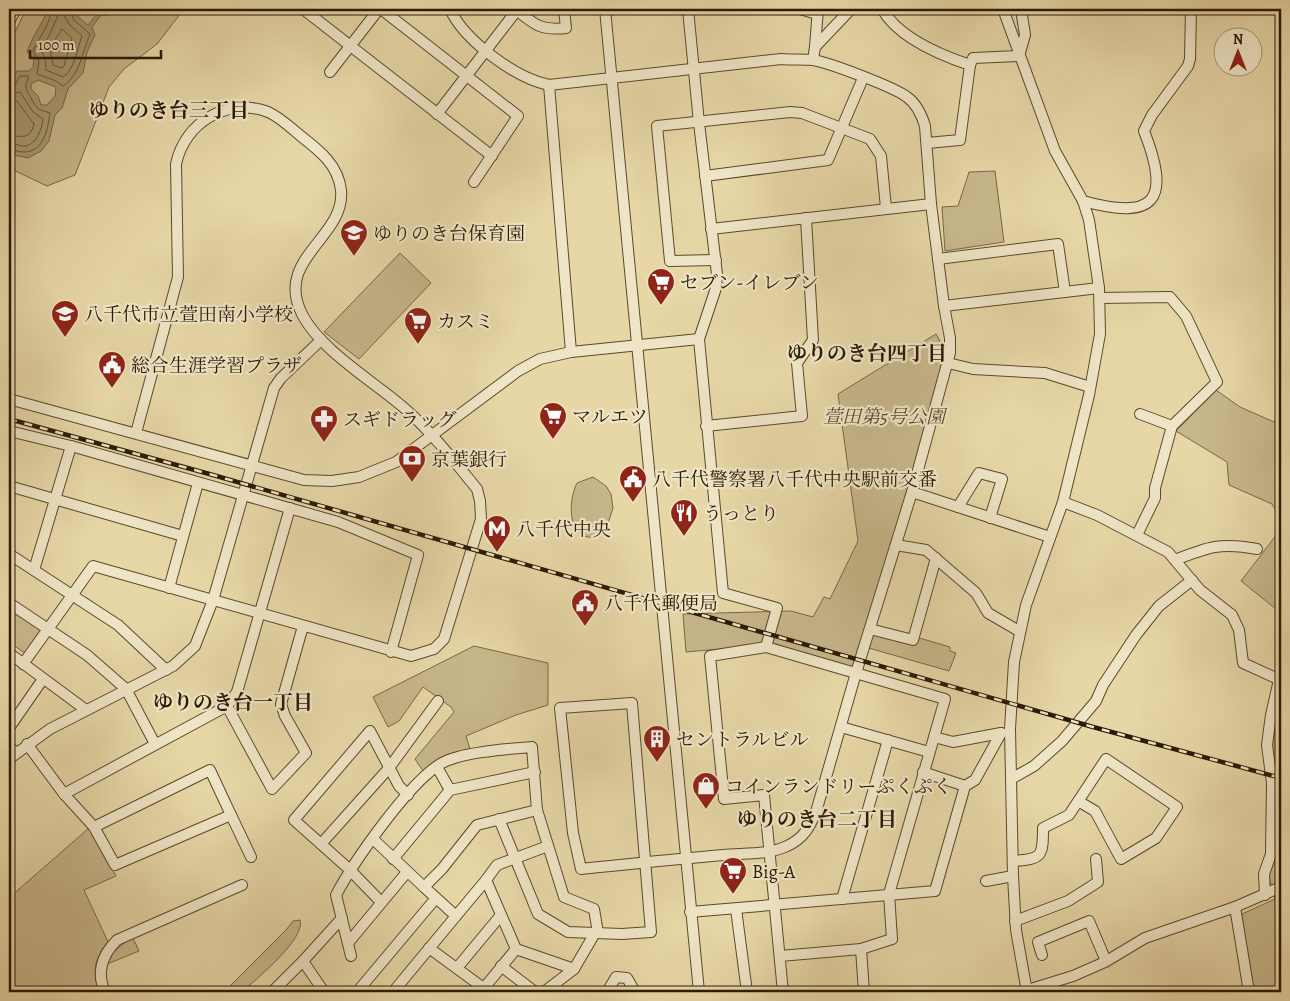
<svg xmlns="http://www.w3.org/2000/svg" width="1290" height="1001" font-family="Alegreya,'Noto Serif JP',serif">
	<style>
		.green { fill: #c7b78b; stroke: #786847 }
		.water { fill: #a7976f; stroke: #756544; fill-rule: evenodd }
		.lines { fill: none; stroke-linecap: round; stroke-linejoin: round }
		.shore { stroke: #685839; stroke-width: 1 }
		.minor-casing { stroke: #59492c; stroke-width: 12 }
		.minor { stroke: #efe5c6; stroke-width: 10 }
		.rail-casing { stroke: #2a1a03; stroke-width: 4.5 }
		.rail { stroke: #efe5c6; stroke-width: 2.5; stroke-dasharray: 8; stroke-linecap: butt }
		.labels { text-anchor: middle; stroke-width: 4.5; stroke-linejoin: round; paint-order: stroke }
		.poi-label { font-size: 19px; fill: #2a1a03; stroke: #efe5c6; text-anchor: start }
		.park-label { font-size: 19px; font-style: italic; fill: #59492c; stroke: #efe5c6 }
		.neighbourhood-label { font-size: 20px; font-weight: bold; fill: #2a1a03; stroke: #efe5c6 }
	</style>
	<rect width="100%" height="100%" fill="#e7d7a7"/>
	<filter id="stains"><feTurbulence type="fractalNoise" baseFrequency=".004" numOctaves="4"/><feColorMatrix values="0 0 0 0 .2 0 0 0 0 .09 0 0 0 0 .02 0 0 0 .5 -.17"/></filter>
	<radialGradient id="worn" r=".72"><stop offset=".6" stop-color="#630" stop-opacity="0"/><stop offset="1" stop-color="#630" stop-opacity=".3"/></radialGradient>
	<g class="green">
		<path d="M26 9H184L157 44 124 69 109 87 75 175 47 186 9 168V45Z"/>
		<path d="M995 171 1004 242 945 251 942 207 958 206 969 172Z"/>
		<path d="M400 253 431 283 359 359 324 332Z"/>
		<path d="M936 334 946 352 864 648 854 670 776 644 686 652 683 614 791 611 813 617 824 597 830 599 858 541 838 394Z"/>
		<path d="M1216 390 1240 407 1281 425V519L1272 504 1229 485 1227 462 1176 431Z"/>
		<path d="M593 477 606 486 611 494 613 508 606 529 593 538C590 537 585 537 582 535 567 525 570 497 577 483Z"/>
		<path d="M1281 529V613L1241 581Z"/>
		<path d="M9 606 43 627 26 654 9 642Z"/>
		<path d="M870 631 916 637 950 647V651L956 653 949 671 865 647Z"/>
		<path d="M474 646 548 663V705L516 715 466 736 470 749 446 755 423 771 415 759 454 712 451 707 423 687 399 721 388 727 373 697Z"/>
		<path d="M1281 690V992H1252L1240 915 1275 899 1268 874 1275 800 1272 746Z"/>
		<path d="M89 828 116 876 84 890 108 942C95 957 91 974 100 992H9V896L10 897Z"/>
		<path d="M300 920C306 939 256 979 242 992H224L286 930 293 921Z"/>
		<path d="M132 936 139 951 105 965 107 958Z"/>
	</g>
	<path class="water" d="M48 9H74L77 16 88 25 97 14 113 9 109 15H101L92 27 95 35 87 52 83 73 68 89 62 108 55 115 49 141 41 151 28 158 9 154V88L17 71H29L33 67 34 59 27 52C32 37 42 24 48 9ZM38 80 56 87 55 96 47 105H41L38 96 31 89V84Z"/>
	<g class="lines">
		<g class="shore">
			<path d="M53 9 47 25 33 51 39 61 37 74 56 81 63 86C80 75 82 53 90 34L74 20 69 9"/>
			<path d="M62 12 69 24 82 36C77 49 75 69 63 77L46 70 45 58 40 49 49 36 59 13Z"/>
			<path d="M62 29 72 38 64 66 62 68 53 65 50 49Z"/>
			<path d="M9 87 15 85 20 76H28C29 81 25 82 26 87 26 91 35 105 38 109L50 113C48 128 44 152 24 152 19 152 14 150 9 149"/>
			<path d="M9 94 20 92 33 112 43 119C42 129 37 143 26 146 21 147 14 143 9 143"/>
			<path d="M9 101H17L34 124C30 140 22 136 9 136"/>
		</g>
		<defs>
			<g id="minor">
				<path d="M303 9 492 156"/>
				<path d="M381 9 518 116 474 182"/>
				<path d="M450 9C464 40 515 78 549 85L781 59C792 60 802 59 813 60 830 63 894 87 907 97 917 104 922 116 925 126L931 204 944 306 950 338V353L912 492 856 673 816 812C810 827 803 839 787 846 769 855 743 853 723 855 676 859 629 864 581 869L573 833 560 708 632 703 651 932 622 934 568 932 538 914 499 819"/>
				<path d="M515 9C534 24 540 31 566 28L564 9"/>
				<path d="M605 9 699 992"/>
				<path d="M688 9 699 123 717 274 716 288 699 339 723 593 777 608 766 647"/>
				<path d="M800 9 817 14"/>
				<path d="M882 9C898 37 940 55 970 65"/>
				<path d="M1003 9 1055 151 1083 201C1156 221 1171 200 1144 131L1152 115 1188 66 1190 59 1191 9"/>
				<path d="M9 22 16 9"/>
				<path d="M815 47 818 9"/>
				<path d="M1019 56 1025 35 1021 9"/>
				<path d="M813 60 815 47 851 9"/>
				<path d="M330 72 379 9"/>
				<path d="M549 85 571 352"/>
				<path d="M437 114 517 10"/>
				<path d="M927 143 960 140 970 65 973 58 1019 56"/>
				<path d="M705 176 828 160 863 78"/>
				<path d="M711 229 931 204"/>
				<path d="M938 259 1058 244 1065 292"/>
				<path d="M716 260 670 261 657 126 790 112 802 113 870 139 881 156 886 208"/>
				<path d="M1100 298 1170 297 1186 316 1217 382 1172 426 1155 488V498L1137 535"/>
				<path d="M944 306 1099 288"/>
				<path d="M948 363 973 369 1045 373 1090 387"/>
				<path d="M9 399 304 480 332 481 359 477 396 462 518 371 540 359 571 352 699 339"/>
				<path d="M1140 414 1172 426"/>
				<path d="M706 426 802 416 797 363 813 340 806 218"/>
				<path d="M9 431 71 446 338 522 418 555 391 652"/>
				<path d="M9 486 183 536"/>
				<path d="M912 492 1050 537"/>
				<path d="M1063 502 1097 515 1168 552 1200 590 1232 615 1239 630 1243 663 1278 679"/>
				<path d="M958 507 979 473 1002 479 990 518"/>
				<path d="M896 545 926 550 976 593 988 613 1019 631"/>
				<path d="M9 554 118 625 166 670"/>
				<path d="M1175 560C1208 547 1221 542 1257 549"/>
				<path d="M34 570 71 446"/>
				<path d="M169 588 198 483"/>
				<path d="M9 603 87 655 126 689 155 744"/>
				<path d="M870 629 913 640 936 558"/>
				<path d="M9 653 86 710"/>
				<path d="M23 664 93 566 411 656 434 649 444 639 481 519 480 501 477 489C454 461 431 431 403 407 373 381 322 351 303 316 272 259 346 238 341 190 338 165 320 151 302 137 292 129 280 117 268 112 227 97 185 122 176 164L178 277 136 433"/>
				<path d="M227 706 272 789 306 753 285 716 281 704 303 626"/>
				<path d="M841 727 929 752"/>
				<path d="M9 728 43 679"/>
				<path d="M934 737 953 742 1001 733"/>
				<path d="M27 744 64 794 94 827 115 865 231 815 210 770 94 827"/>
				<path d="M9 746 16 753"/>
				<path d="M9 759 50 729 173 666 195 646 213 600 274 388 281 378 321 340"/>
				<path d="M437 767 450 790"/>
				<path d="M923 772 965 786"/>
				<path d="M1011 779 1034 766 1062 741 1096 701 1103 685 1136 635 1159 606 1192 580"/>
				<path d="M64 794 227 706 237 692 290 508"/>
				<path d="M231 815 251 857"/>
				<path d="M373 839 424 887"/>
				<path d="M321 844 389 768 438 701"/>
				<path d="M393 859 450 790 535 772"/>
				<path d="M1013 861C1042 859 1043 857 1043 828L1069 815 1106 759 1177 807 1156 838 1121 859 1095 811 1078 801"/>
				<path d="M486 880 497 865 548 846"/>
				<path d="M986 881 1013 876"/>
				<path d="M1265 895 1264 874 1271 854 1272 783 1267 745 1271 715 1281 671"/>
				<path d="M842 899 888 740"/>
				<path d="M381 902 349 869 294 820 370 731 399 786 408 795"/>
				<path d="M1235 907 1249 992"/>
				<path d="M736 909 747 992"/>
				<path d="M690 912 935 891 965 786 975 780 1001 733"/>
				<path d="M456 916 486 880 516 949 574 969"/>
				<path d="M1015 921 1068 901 1098 882 1096 859"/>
				<path d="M348 943 407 872"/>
				<path d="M429 948 489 992"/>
				<path d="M861 949 864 992"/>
				<path d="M1042 955 1038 942 1089 921 1106 961"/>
				<path d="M351 956 336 895C354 861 410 781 442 763 462 752 508 749 532 747L537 810 564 897 594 909 598 933"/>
				<path d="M780 956 861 949 892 939 889 894 945 699 766 647 710 656 724 799 764 795 783 992"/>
				<path d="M303 961 342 918"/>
				<path d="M501 966 535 992"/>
				<path d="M457 968 501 915"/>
				<path d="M484 988 516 949"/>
				<path d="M105 992C96 972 102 955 117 940L242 885"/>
				<path d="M272 992 303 961 324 992"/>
				<path d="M357 992 436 898"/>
				<path d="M393 992 456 916 424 887 442 869 477 825 537 810"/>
				<path d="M544 992 574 969 595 933"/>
				<path d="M607 992 616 977 627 978 635 992"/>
				<path d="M1021 992 1073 976 1105 962 1145 938 1235 907 1281 887"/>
				<path d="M1027 992 1016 930 1013 876 1010 729 1014 662 1026 605 1063 502 1089 395 1100 334 1099 288 1089 220 1083 201"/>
			</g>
		</defs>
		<use href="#minor" class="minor-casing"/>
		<use href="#minor" class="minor"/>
		<defs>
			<path id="rail" d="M9 419 213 475 1093 727 1281 778"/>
		</defs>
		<use href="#rail" class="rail-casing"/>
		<use href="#rail" class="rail"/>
	</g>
	<defs>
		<symbol id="school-pin" viewBox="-11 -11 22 30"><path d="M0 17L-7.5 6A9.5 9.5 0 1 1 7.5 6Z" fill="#8f2418" stroke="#efe5c6"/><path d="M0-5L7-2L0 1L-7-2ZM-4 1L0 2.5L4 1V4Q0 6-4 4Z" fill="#fff"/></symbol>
		<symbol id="supermarket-pin" viewBox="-11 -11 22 30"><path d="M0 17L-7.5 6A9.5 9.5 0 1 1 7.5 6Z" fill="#8f2418" stroke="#efe5c6"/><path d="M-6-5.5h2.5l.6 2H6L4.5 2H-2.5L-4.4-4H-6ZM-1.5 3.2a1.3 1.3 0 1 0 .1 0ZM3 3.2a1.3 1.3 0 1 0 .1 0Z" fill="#fff"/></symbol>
		<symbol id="civic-pin" viewBox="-11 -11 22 30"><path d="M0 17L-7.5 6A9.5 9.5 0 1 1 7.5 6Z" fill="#8f2418" stroke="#efe5c6"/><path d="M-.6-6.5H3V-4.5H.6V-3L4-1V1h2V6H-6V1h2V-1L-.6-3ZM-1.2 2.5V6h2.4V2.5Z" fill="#fff"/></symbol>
		<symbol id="pharmacy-pin" viewBox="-11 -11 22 30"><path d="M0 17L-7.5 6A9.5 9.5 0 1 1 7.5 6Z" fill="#8f2418" stroke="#efe5c6"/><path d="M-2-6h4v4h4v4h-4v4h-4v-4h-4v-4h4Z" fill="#fff"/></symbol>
		<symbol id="bank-pin" viewBox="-11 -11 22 30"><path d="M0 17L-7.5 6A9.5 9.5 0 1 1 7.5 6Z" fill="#8f2418" stroke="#efe5c6"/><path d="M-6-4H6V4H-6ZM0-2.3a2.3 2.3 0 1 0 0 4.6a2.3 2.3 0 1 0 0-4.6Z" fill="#fff"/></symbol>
		<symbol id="restaurant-pin" viewBox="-11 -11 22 30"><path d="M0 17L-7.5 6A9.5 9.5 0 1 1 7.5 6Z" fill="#8f2418" stroke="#efe5c6"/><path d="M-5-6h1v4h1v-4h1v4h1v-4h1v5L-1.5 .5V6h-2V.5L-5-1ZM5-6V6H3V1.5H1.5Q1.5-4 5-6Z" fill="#fff"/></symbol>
		<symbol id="metro-pin" viewBox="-11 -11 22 30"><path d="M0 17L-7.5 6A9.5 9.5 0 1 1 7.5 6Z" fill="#8f2418" stroke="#efe5c6"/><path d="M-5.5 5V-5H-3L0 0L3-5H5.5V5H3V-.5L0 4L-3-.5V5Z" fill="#fff"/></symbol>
		<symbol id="building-pin" viewBox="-11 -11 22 30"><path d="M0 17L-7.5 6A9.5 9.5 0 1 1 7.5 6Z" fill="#8f2418" stroke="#efe5c6"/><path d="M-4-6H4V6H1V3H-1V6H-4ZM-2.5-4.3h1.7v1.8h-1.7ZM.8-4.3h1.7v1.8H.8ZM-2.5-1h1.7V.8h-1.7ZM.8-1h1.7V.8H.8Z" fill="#fff"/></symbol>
		<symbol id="shop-pin" viewBox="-11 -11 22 30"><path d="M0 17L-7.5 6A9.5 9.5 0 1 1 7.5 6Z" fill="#8f2418" stroke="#efe5c6"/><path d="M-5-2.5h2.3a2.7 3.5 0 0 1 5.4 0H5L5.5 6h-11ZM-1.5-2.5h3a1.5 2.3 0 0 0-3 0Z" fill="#fff"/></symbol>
	</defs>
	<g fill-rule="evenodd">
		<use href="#school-pin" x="338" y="217" width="32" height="43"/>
		<use href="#supermarket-pin" x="645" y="266" width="32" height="43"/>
		<use href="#school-pin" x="49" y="298" width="32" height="43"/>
		<use href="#supermarket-pin" x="402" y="305" width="32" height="43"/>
		<use href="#civic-pin" x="96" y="349" width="32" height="43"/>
		<use href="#supermarket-pin" x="537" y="400" width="32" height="43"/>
		<use href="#pharmacy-pin" x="308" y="403" width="32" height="43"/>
		<use href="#bank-pin" x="396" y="443" width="32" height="43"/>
		<use href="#civic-pin" x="617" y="463" width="32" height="43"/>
		<use href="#restaurant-pin" x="668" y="497" width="32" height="43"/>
		<use href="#metro-pin" x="481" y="513" width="32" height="43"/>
		<use href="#civic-pin" x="569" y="587" width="32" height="43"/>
		<use href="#building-pin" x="641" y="723" width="32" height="43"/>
		<use href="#shop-pin" x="690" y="770" width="32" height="43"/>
		<use href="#supermarket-pin" x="717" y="855" width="32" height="43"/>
	</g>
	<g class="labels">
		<g class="poi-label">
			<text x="373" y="240">ゆりのき台保育園</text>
			<text x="680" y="289">セブン-イレブン</text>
			<text x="84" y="321">八千代市立萱田南小学校</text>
			<text x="437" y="328">カスミ</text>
			<text x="131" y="372">総合生涯学習プラザ</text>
			<text x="572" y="423">マルエツ</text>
			<text x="343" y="426">スギドラッグ</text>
			<text x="431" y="466">京葉銀行</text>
			<text x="652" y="486">八千代警察署八千代中央駅前交番</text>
			<text x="703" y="520">うっとり</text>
			<text x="516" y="536">八千代中央</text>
			<text x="604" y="610">八千代郵便局</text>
			<text x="676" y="746">セントラルビル</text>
			<text x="725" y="793">コインランドリーぷくぷく</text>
			<text x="752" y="878">Big-A</text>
		</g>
		<g class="park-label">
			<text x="884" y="423">萱田第5号公園</text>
		</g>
		<g class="neighbourhood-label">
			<text x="169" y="117">ゆりのき台三丁目</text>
			<text x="867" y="360">ゆりのき台四丁目</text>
			<text x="233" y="709">ゆりのき台一丁目</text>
			<text x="817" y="826">ゆりのき台二丁目</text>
		</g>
	</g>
	<rect width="1290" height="1001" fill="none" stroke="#e7d7a7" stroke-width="30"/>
	<rect x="10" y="10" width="1270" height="981" fill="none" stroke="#2a1a03" stroke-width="2.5"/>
	<rect x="15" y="15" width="1260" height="971" fill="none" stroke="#2a1a03"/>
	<g transform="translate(1238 52)"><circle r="24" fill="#efe5c6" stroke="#a09478"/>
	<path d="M0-4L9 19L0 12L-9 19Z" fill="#8f2418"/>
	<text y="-8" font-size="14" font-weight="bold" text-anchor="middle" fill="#2a1a03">N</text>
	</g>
	<path d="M30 50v8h131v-8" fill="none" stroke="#2a1a03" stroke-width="2.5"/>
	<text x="38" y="50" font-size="15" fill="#2a1a03" stroke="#efe5c6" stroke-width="4" paint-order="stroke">100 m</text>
	<rect width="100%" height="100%" filter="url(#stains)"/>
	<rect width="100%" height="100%" fill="url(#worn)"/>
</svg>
